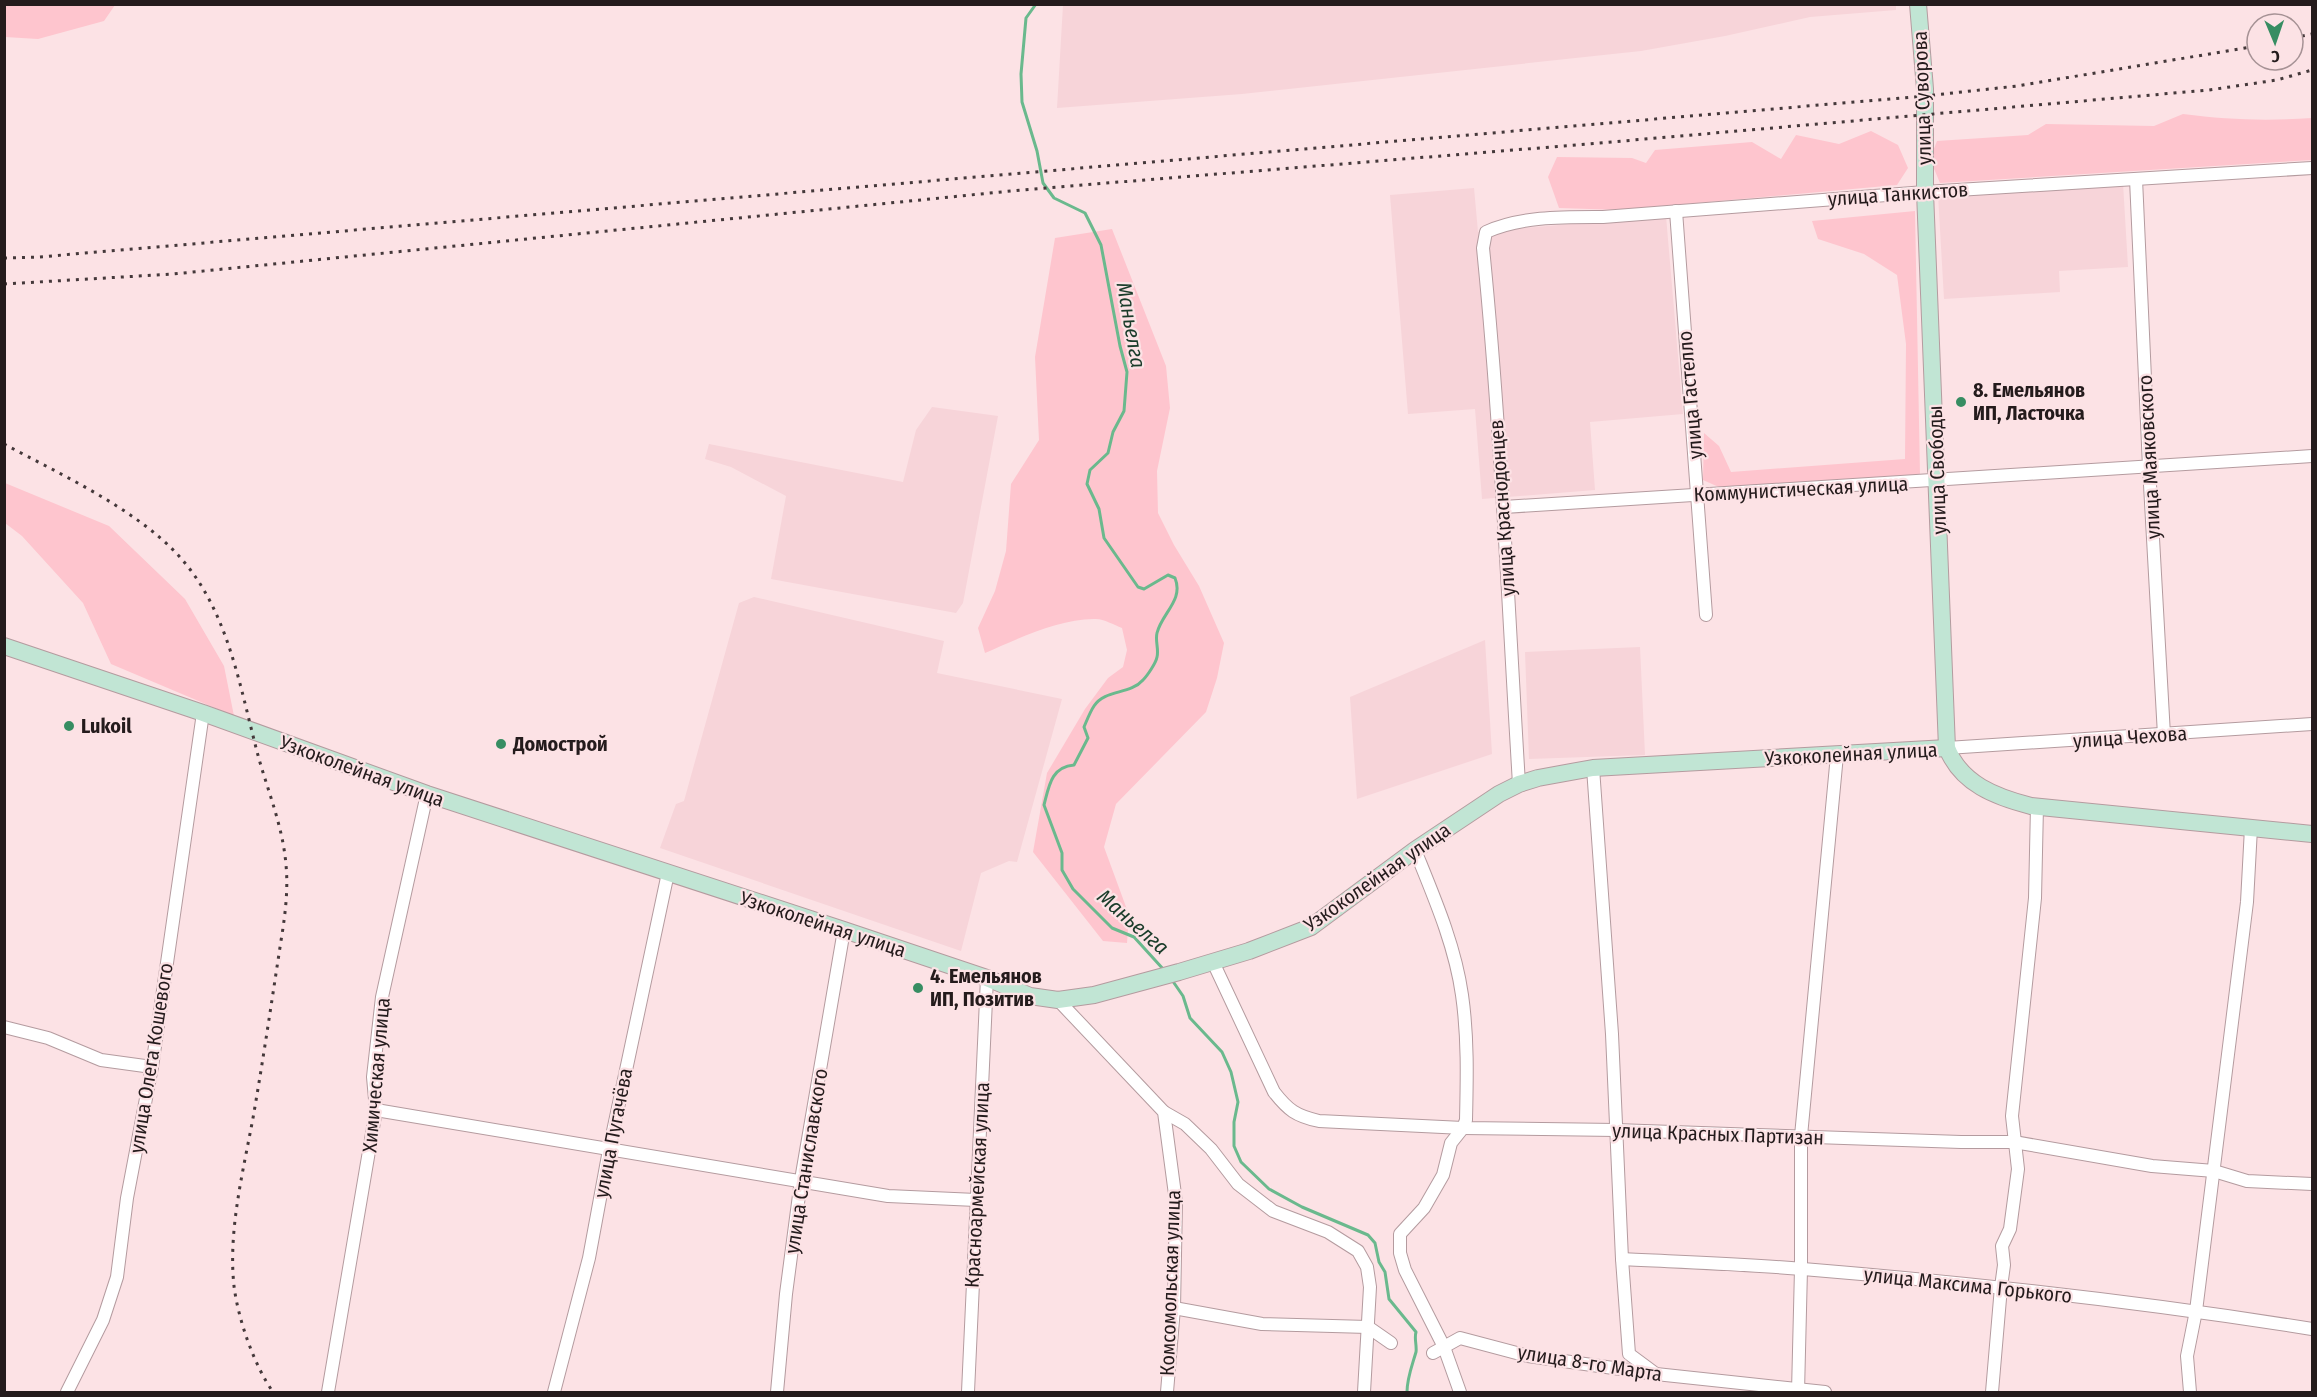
<svg xmlns="http://www.w3.org/2000/svg" width="2317" height="1397" font-family="'Fira Sans Condensed',sans-serif">
	<style>
		.built { fill: #f7d4d9 }
		.green { fill: #fec5ce }
		.lines { fill: none; stroke-linecap: round; stroke-linejoin: round }
		.stream { stroke: #6ab98d; stroke-width: 3 }
		.street-casing { stroke: #b49b9f; stroke-width: 14 }
		.secondary-casing { stroke: #b49b9f; stroke-width: 18 }
		.street { stroke: #fff; stroke-width: 12 }
		.secondary { stroke: #c1e5d4; stroke-width: 16 }
		.rail { stroke: #44383a; stroke-width: 3; stroke-dasharray: 3 6; stroke-linecap: butt }
		.poi-dot { fill: #378d62; stroke: #fce2e5; stroke-width: 2 }
		.labels { text-anchor: middle; stroke-width: 4.5; stroke-linejoin: round; paint-order: stroke }
		.street-label { font-size: 20px; fill: #241b1c; stroke: #fce2e5 }
		.poi-label { font-size: 20px; font-weight: bold; fill: #241b1c; stroke: #fce2e5; text-anchor: start }
		.water-label { font-size: 21px; font-style: italic; fill: #1a3c2a; stroke: #fce2e5 }
	</style>
	<rect width="100%" height="100%" fill="#fce2e5"/>
	<g class="built">
		<path d="M1063 5 1896 4V10L1810 17 1725 36 1641 51 1242 94 1057 108Z"/>
		<path d="M2123 183 2128 267 2059 271 2060 292 1944 299 1938 194Z"/>
		<path d="M1474 188 1478 232 1666 216 1683 414 1590 422 1595 490 1482 499 1475 409 1408 414 1390 195Z"/>
		<path d="M932 407 998 416 963 603 956 613 771 579 786 496 731 467 705 459 709 444 903 482 916 430Z"/>
		<path d="M754 597 944 641 937 673 1062 699 1017 862 1009 861 981 873 961 951 660 848 676 804 684 801 739 603Z"/>
		<path d="M1485 640 1492 754 1357 799 1350 697Z"/>
		<path d="M1640 647 1645 755 1529 759 1525 652Z"/>
	</g>
	<g class="green">
		<path d="M4 5 5 4 115 5 104 21 38 39 5 37Z"/>
		<path d="M2183 114C2228 120 2268 121 2312 118V160L1940 183 1930 159 1937 141 2028 135 2046 124 2154 126Z"/>
		<path d="M1871 131 1898 145 1908 168 1897 185 1620 210 1559 208 1548 177 1557 157 1632 158 1646 163 1655 150 1752 142 1781 159 1796 135 1839 144Z"/>
		<path d="M1915 211 1920 475 1721 488 1703 480 1704 433 1719 446 1731 472 1905 459 1906 344 1897 275 1864 254 1818 239 1812 221Z"/>
		<path d="M1112 229 1166 366 1170 408 1157 471 1158 513 1174 545 1199 586 1224 643 1217 678 1206 712 1116 804 1104 847 1129 915 1127 943 1103 941 1033 852 1047 773 1085 709 1108 678 1123 667 1127 650 1122 628C1114 625 1104 619 1096 619 1061 618 1017 639 985 653L978 628 995 591 1006 551 1011 484 1039 440 1035 357 1055 238Z"/>
		<path d="M5 483 109 526 185 599 224 666 234 716 111 664 83 603 22 536 5 523Z"/>
	</g>
	<g class="lines">
		<g class="stream">
			<path d="M1036 4 1026 18 1021 74 1022 102 1037 151 1043 183 1054 198 1085 213 1101 245 1120 346 1127 372 1124 411 1113 432 1108 453 1090 470 1087 484 1099 509 1104 538 1138 587 1144 589 1168 575 1175 578C1184 600 1162 613 1157 633 1155 641 1159 649 1157 657 1156 663 1147 676 1143 680 1130 695 1105 689 1094 706 1090 712 1087 720 1084 727L1088 738 1074 765C1051 767 1049 786 1044 805L1062 853V870L1073 889 1112 928 1134 937 1164 970"/>
			<path d="M1172 980 1183 996 1190 1018 1222 1052 1231 1072 1238 1102 1234 1122V1146L1241 1162 1269 1189 1302 1207 1368 1235 1375 1243 1379 1262 1385 1272 1389 1299 1416 1332C1414 1339 1417 1345 1416 1352 1412 1366 1407 1378 1407 1392"/>
		</g>
		<defs>
			<g id="street">
				<path d="M2136 179 2149 467 2164 735"/>
				<path d="M1676 211 1706 615"/>
				<path d="M1504 507 2312 456"/>
				<path d="M1947 748 2312 724"/>
				<path d="M1593 768 1612 1034 1622 1259 1629 1354 1656 1374"/>
				<path d="M1519 784C1508 605 1501 427 1483 248L1486 232C1521 216 1565 217 1603 217L1925 192 2312 168"/>
				<path d="M1415 850C1434 897 1455 945 1462 995 1468 1037 1467 1078 1466 1120L1463 1128 1451 1143 1443 1175 1424 1208 1400 1234V1253L1405 1270 1444 1347 1460 1392"/>
				<path d="M1213 962 1274 1092C1288 1110 1296 1116 1319 1121L1463 1128 1616 1130 1961 1142H2014L2152 1166 2214 1171 2247 1181 2312 1184"/>
				<path d="M1058 1000 1164 1112 1176 1202 1174 1308 1167 1392"/>
				<path d="M4 1027 48 1038 101 1060 152 1067"/>
				<path d="M376 1110 888 1196 976 1200"/>
				<path d="M1164 1112 1185 1124 1211 1149 1238 1184 1273 1211 1328 1232 1358 1251 1367 1267 1370 1287 1364 1392"/>
				<path d="M1622 1259C1682 1262 1743 1264 1803 1269 1974 1283 2144 1302 2312 1329"/>
				<path d="M1174 1308 1262 1324 1368 1327 1391 1343"/>
				<path d="M1433 1353 1460 1338 1528 1356 1656 1374 1825 1392"/>
				<path d="M67 1392 103 1320 117 1277 127 1198 152 1067 203 713"/>
				<path d="M328 1392 376 1110 373 1077 382 997 427 794"/>
				<path d="M554 1392 589 1258 609 1150 668 873"/>
				<path d="M777 1392 786 1294 801 1180 844 930"/>
				<path d="M968 1392 987 978"/>
				<path d="M1798 1392 1801 1269V1136L1837 755"/>
				<path d="M1992 1392 2001 1287 2004 1265 2002 1246 2010 1229 2018 1169 2012 1116 2035 898 2037 806"/>
				<path d="M2190 1392 2187 1356 2196 1311 2247 902 2251 828"/>
			</g>
			<g id="secondary">
				<path d="M1918 4 1925 89V192L1947 748C1961 784 1996 797 2031 806L2312 834"/>
				<path d="M4 646 203 713 427 794 844 930 987 978 1030 996 1058 1000 1094 995 1179 972 1249 951 1311 927 1415 850 1499 794 1519 784 1538 778 1593 768 1947 748"/>
			</g>
		</defs>
		<use href="#street" class="street-casing"/>
		<use href="#secondary" class="secondary-casing"/>
		<use href="#street" class="street"/>
		<use href="#secondary" class="secondary"/>
		<g class="rail">
			<path d="M2293 38 2312 34"/>
			<path d="M4 258 39 257 1925 96 2017 86 2257 46"/>
			<path d="M4 284 173 274 1021 190 1588 144 2209 90 2277 80 2312 70"/>
			<path d="M4 444C60 474 134 508 177 554 229 609 240 689 259 759 269 794 283 828 286 865 288 886 286 907 283 928 273 992 264 1055 253 1118 243 1172 228 1231 234 1286 238 1319 254 1365 273 1392"/>
		</g>
	</g>
	<g class="poi-dot">
		<circle cx="1961" cy="402" r="6"/>
		<circle cx="69" cy="726" r="6"/>
		<circle cx="501" cy="744" r="6"/>
		<circle cx="918" cy="988" r="6"/>
	</g>
	<g class="labels">
		<g class="street-label">
			<text transform="translate(1922 98) rotate(-92)" y="7">улица Суворова</text>
			<text transform="translate(1898 194) rotate(-4)" y="7">улица Танкистов</text>
			<text transform="translate(1690 395) rotate(-95)" y="7">улица Гастелло</text>
			<text transform="translate(2149 457) rotate(-93)" y="7">улица Маяковского</text>
			<text transform="translate(1937 470) rotate(-92)" y="7">улица Свободы</text>
			<text transform="translate(1801 489) rotate(-3)" y="7">Коммунистическая улица</text>
			<text transform="translate(1502 508) rotate(-94)" y="7">улица Краснодонцев</text>
			<text transform="translate(2130 737) rotate(-4)" y="7">улица Чехова</text>
			<text transform="translate(1851 754) rotate(-3)" y="7">Узкоколейная улица</text>
			<text transform="translate(362 771) rotate(20)" y="7">Узкоколейная улица</text>
			<text transform="translate(1377 877) rotate(-35)" y="7">Узкоколейная улица</text>
			<text transform="translate(823 924) rotate(18)" y="7">Узкоколейная улица</text>
			<text transform="translate(151 1058) rotate(-81)" y="7">улица Олега Кошевого</text>
			<text transform="translate(376 1075) rotate(-85)" y="7">Химическая улица</text>
			<text transform="translate(613 1133) rotate(-79)" y="7">улица Пугачёва</text>
			<text transform="translate(1718 1134) rotate(2)" y="7">улица Красных Партизан</text>
			<text transform="translate(806 1161) rotate(-81)" y="7">улица Станиславского</text>
			<text transform="translate(977 1185) rotate(-87)" y="7">Красноармейская улица</text>
			<text transform="translate(1170 1283) rotate(-88)" y="7">Комсомольская улица</text>
			<text transform="translate(1968 1285) rotate(6)" y="7">улица Максима Горького</text>
			<text transform="translate(1590 1363) rotate(9)" y="7">улица 8-го Марта</text>
		</g>
		<g class="poi-label">
			<text x="1973" y="397">8. Емельянов<tspan x="1973" dy="23">ИП, Ласточка</tspan></text>
			<text x="81" y="733">Lukoil</text>
			<text x="513" y="751">Домострой</text>
			<text x="930" y="983">4. Емельянов<tspan x="930" dy="23">ИП, Позитив</tspan></text>
		</g>
		<g class="water-label">
			<text transform="translate(1131 325) rotate(80)" y="7">Маньелга</text>
			<text transform="translate(1133 922) rotate(41)" y="7">Маньелга</text>
		</g>
	</g>
	<rect width="2317" height="1397" fill="none" stroke="#241b1c" stroke-width="12"/>
	<g transform="translate(2275 42) rotate(178)"><circle r="28" fill="#fce2e5" stroke="#a69295" stroke-width="1.5"/>
	<path d="M0-4.5L10 22L0 15L-10 22Z" fill="#378d62"/>
	<text y="-9" font-size="16" font-weight="bold" text-anchor="middle" fill="#241b1c">С</text>
	</g>
</svg>
